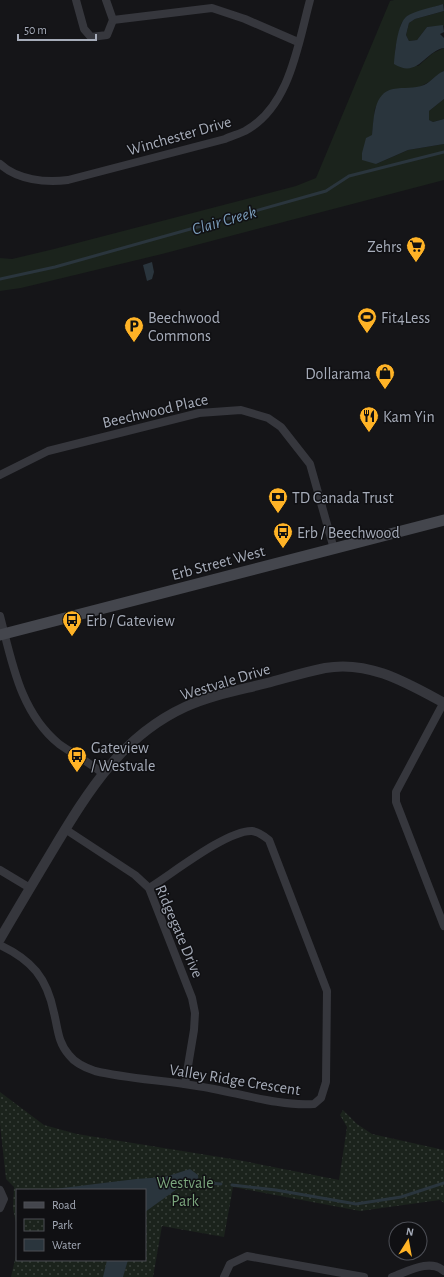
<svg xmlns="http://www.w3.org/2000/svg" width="444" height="1277" font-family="'Alegreya Sans',sans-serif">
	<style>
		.green { fill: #1b231c }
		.park { fill: url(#park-dots) }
		.water { fill: #2a353d }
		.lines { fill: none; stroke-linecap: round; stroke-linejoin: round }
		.stream { stroke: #2a353d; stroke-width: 3 }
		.minor { stroke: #36373d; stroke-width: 8 }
		.tertiary { stroke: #36373d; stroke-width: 10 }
		.secondary { stroke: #44464d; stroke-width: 11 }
		.labels { text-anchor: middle; stroke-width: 3; stroke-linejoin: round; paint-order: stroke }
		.street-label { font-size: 16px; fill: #a6acb9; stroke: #101013 }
		.poi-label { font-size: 16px; fill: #a6acb9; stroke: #101013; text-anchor: start }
		.park-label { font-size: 16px; fill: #7ba67d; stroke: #101013 }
		.water-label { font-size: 17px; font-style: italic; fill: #799bb8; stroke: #101013 }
	</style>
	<defs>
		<pattern id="park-dots" width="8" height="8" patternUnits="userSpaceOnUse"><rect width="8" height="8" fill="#1b231c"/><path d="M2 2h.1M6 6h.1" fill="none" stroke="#39403b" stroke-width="1.8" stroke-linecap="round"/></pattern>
	</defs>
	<rect width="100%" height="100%" fill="#151518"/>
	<g class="green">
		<path d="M394 0H444V8L443 4 407 16 401 24 395 50 418 66 433 53 444 48V71C437 74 432 81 425 84 416 90 403 89 393 89L375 108 372 136 376 164 408 150 444 144V180L162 254 21 288 0 291V258L12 259 54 249 296 186 316 178 390 1Z"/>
		<path d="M444 11V26L427 27 417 40 409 41 406 35 409 23 415 19Z"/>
		<path d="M444 99V119L433 122 429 120V111Z"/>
	</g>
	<path class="park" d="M0 1092 44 1125 77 1134 238 1160 339 1180 347 1127 340 1115 343 1110 357 1124 372 1134 444 1150V1203L440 1200 360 1211 233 1187 224 1237 162 1226 153 1277H11L17 1251V1260H145V1190H17V1227L13 1209 14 1187 6 1179 0 1124Z"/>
	<g class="water">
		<path d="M443 4 444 11 415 19 409 23 406 35 409 41 417 40 427 27 443 25 444 32 440 34 444 38V48C425 51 418 79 394 64 395 52 397 24 407 16 414 11 434 7 443 4Z"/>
		<path d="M444 71V99L429 111V120L433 122 444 119V144L408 150 376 164 362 160V153L366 138 372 135C374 119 373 93 393 89 404 87 414 89 424 85 431 82 436 74 444 71Z"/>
		<path d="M152 262 154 272 152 279 147 281 143 265Z"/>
		<path d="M190 1169 198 1175 199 1186 177 1189 145 1212V1190H46L136 1179 165 1177Z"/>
		<path d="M107 1260H128L123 1277H103Z"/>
	</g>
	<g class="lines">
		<g class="stream">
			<path d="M0 279 55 267 326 191 349 176 444 152"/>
			<path d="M196 1182 221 1184"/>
			<path d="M232 1185 276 1190 356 1204 401 1197 444 1183"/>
		</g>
		<g class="minor">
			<path d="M76 0 84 29 91 37 107 35 113 20 106 0"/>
			<path d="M113 20 212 8 245 19 298 42"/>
			<path d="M0 164C17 180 46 183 68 180L225 139C231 136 239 134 245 131 290 107 298 44 310 0"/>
			<path d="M0 475 48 451 199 413 241 410 268 418 281 427 310 464 334 549"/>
			<path d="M0 616C12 662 20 712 59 744 73 754 89 762 102 773"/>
			<path d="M444 702 396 792V802L444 926"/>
			<path d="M65 829 135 875 149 888 192 998 195 1013 194 1030 185 1084"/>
			<path d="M0 870 30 888"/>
			<path d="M0 945C32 960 47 978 54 1013 58 1029 58 1043 69 1055 75 1063 86 1068 95 1071 128 1079 163 1080 197 1086 232 1091 280 1107 314 1104L321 1098 326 1082 327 991 269 840C264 836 259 832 252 831 227 830 172 874 149 888"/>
			<path d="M0 1190 4 1199 0 1208"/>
			<path d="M224 1277 230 1264 247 1256 364 1277"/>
			<path d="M392 1277C407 1272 430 1258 444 1271"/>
		</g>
		<path class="tertiary" d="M0 939C18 908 36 878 54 848 89 790 122 736 185 707 211 695 240 690 267 683 286 678 305 672 325 668 369 660 407 683 444 703"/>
		<path class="secondary" d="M0 635 444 520"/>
	</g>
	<defs>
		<symbol id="supermarket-pin" viewBox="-11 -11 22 30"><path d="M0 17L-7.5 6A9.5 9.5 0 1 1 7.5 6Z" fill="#ffb326" stroke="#101013"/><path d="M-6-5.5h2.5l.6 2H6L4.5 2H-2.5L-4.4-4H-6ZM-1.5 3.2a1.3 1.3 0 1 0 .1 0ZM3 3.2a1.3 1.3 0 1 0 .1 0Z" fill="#111"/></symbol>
		<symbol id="stadium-pin" viewBox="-11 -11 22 30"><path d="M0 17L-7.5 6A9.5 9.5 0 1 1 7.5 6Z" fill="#ffb326" stroke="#101013"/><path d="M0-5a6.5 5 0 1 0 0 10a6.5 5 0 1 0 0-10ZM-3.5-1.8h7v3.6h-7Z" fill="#111"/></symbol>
		<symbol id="parking-pin" viewBox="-11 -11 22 30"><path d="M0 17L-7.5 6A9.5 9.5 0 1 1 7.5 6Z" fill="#ffb326" stroke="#101013"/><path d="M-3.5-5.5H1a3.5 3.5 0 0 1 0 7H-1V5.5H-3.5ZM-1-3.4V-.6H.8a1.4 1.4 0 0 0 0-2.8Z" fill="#111"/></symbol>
		<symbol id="shop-pin" viewBox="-11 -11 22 30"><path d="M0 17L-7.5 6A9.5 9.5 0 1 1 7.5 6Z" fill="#ffb326" stroke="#101013"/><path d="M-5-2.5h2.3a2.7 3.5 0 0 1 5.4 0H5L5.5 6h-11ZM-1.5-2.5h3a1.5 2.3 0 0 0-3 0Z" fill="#111"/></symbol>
		<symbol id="restaurant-pin" viewBox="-11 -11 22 30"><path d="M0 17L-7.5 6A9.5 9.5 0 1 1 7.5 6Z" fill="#ffb326" stroke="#101013"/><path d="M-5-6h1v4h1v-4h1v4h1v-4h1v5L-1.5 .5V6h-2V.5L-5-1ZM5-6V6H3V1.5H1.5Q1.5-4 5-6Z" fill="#111"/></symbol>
		<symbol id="bank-pin" viewBox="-11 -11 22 30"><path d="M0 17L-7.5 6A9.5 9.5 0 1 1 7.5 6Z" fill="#ffb326" stroke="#101013"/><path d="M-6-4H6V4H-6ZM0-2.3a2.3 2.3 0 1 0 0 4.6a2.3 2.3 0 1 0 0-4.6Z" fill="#111"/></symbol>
		<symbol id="bus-pin" viewBox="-11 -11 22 30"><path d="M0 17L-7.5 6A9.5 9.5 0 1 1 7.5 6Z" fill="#ffb326" stroke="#101013"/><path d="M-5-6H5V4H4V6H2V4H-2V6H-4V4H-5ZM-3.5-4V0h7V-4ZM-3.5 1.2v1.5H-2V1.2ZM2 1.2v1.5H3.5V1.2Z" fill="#111"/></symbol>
	</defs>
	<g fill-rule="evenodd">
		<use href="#supermarket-pin" x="405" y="235" width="22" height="30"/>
		<use href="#stadium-pin" x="356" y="306" width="22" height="30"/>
		<use href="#parking-pin" x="123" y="315" width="22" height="30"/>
		<use href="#shop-pin" x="374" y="362" width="22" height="30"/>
		<use href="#restaurant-pin" x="358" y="405" width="22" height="30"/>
		<use href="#bank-pin" x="267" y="486" width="22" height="30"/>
		<use href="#bus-pin" x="272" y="521" width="22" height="30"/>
		<use href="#bus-pin" x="61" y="609" width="22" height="30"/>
		<use href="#bus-pin" x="66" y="745" width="22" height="30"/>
	</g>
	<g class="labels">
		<g class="street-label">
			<text transform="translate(179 135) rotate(-16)" y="6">Winchester Drive</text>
			<text transform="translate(155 410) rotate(-13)" y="6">Beechwood Place</text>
			<text transform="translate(218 562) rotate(-15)" y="6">Erb Street West</text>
			<text transform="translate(225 681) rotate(-17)" y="6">Westvale Drive</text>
			<text transform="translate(180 931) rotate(67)" y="6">Ridgegate Drive</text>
			<text transform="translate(235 1079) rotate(9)" y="6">Valley Ridge Crescent</text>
		</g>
		<g class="poi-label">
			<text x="402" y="252" text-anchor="end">Zehrs</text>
			<text x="148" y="323">Beechwood<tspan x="148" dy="18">Commons</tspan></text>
			<text x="381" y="323">Fit4Less</text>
			<text x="371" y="379" text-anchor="end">Dollarama</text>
			<text x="383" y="422">Kam Yin</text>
			<text x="292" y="503">TD Canada Trust</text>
			<text x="297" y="538">Erb / Beechwood</text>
			<text x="86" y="626">Erb / Gateview</text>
			<text x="91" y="753">Gateview<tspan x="91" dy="18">/ Westvale</tspan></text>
		</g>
		<g class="park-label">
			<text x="185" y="1188">Westvale<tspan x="185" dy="18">Park</tspan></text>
		</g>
		<g class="water-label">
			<text transform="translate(224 220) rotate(-16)" y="6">Clair Creek</text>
		</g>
	</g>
	<rect x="16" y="1189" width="130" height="72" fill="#101013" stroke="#4c4e55"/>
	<rect x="24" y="1202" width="20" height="6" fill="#44464d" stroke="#4c4e55"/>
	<text x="52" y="1209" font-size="12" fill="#a6acb9">Road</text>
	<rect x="24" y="1219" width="20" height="12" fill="url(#park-dots)" stroke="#4c4e55"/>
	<text x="52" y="1229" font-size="12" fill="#a6acb9">Park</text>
	<rect x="24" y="1239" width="20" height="12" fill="#2a353d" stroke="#4c4e55"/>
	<text x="52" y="1249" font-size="12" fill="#a6acb9">Water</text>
	<g transform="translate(408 1241) rotate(11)"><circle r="19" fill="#101013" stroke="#4c4e55"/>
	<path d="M0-3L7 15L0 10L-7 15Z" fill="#ffb326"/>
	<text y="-6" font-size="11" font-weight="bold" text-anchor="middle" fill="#a6acb9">N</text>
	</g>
	<path d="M18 34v6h78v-6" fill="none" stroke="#a6acb9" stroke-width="2"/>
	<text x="24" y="34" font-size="12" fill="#a6acb9" stroke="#101013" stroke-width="3" paint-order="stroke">50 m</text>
</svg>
